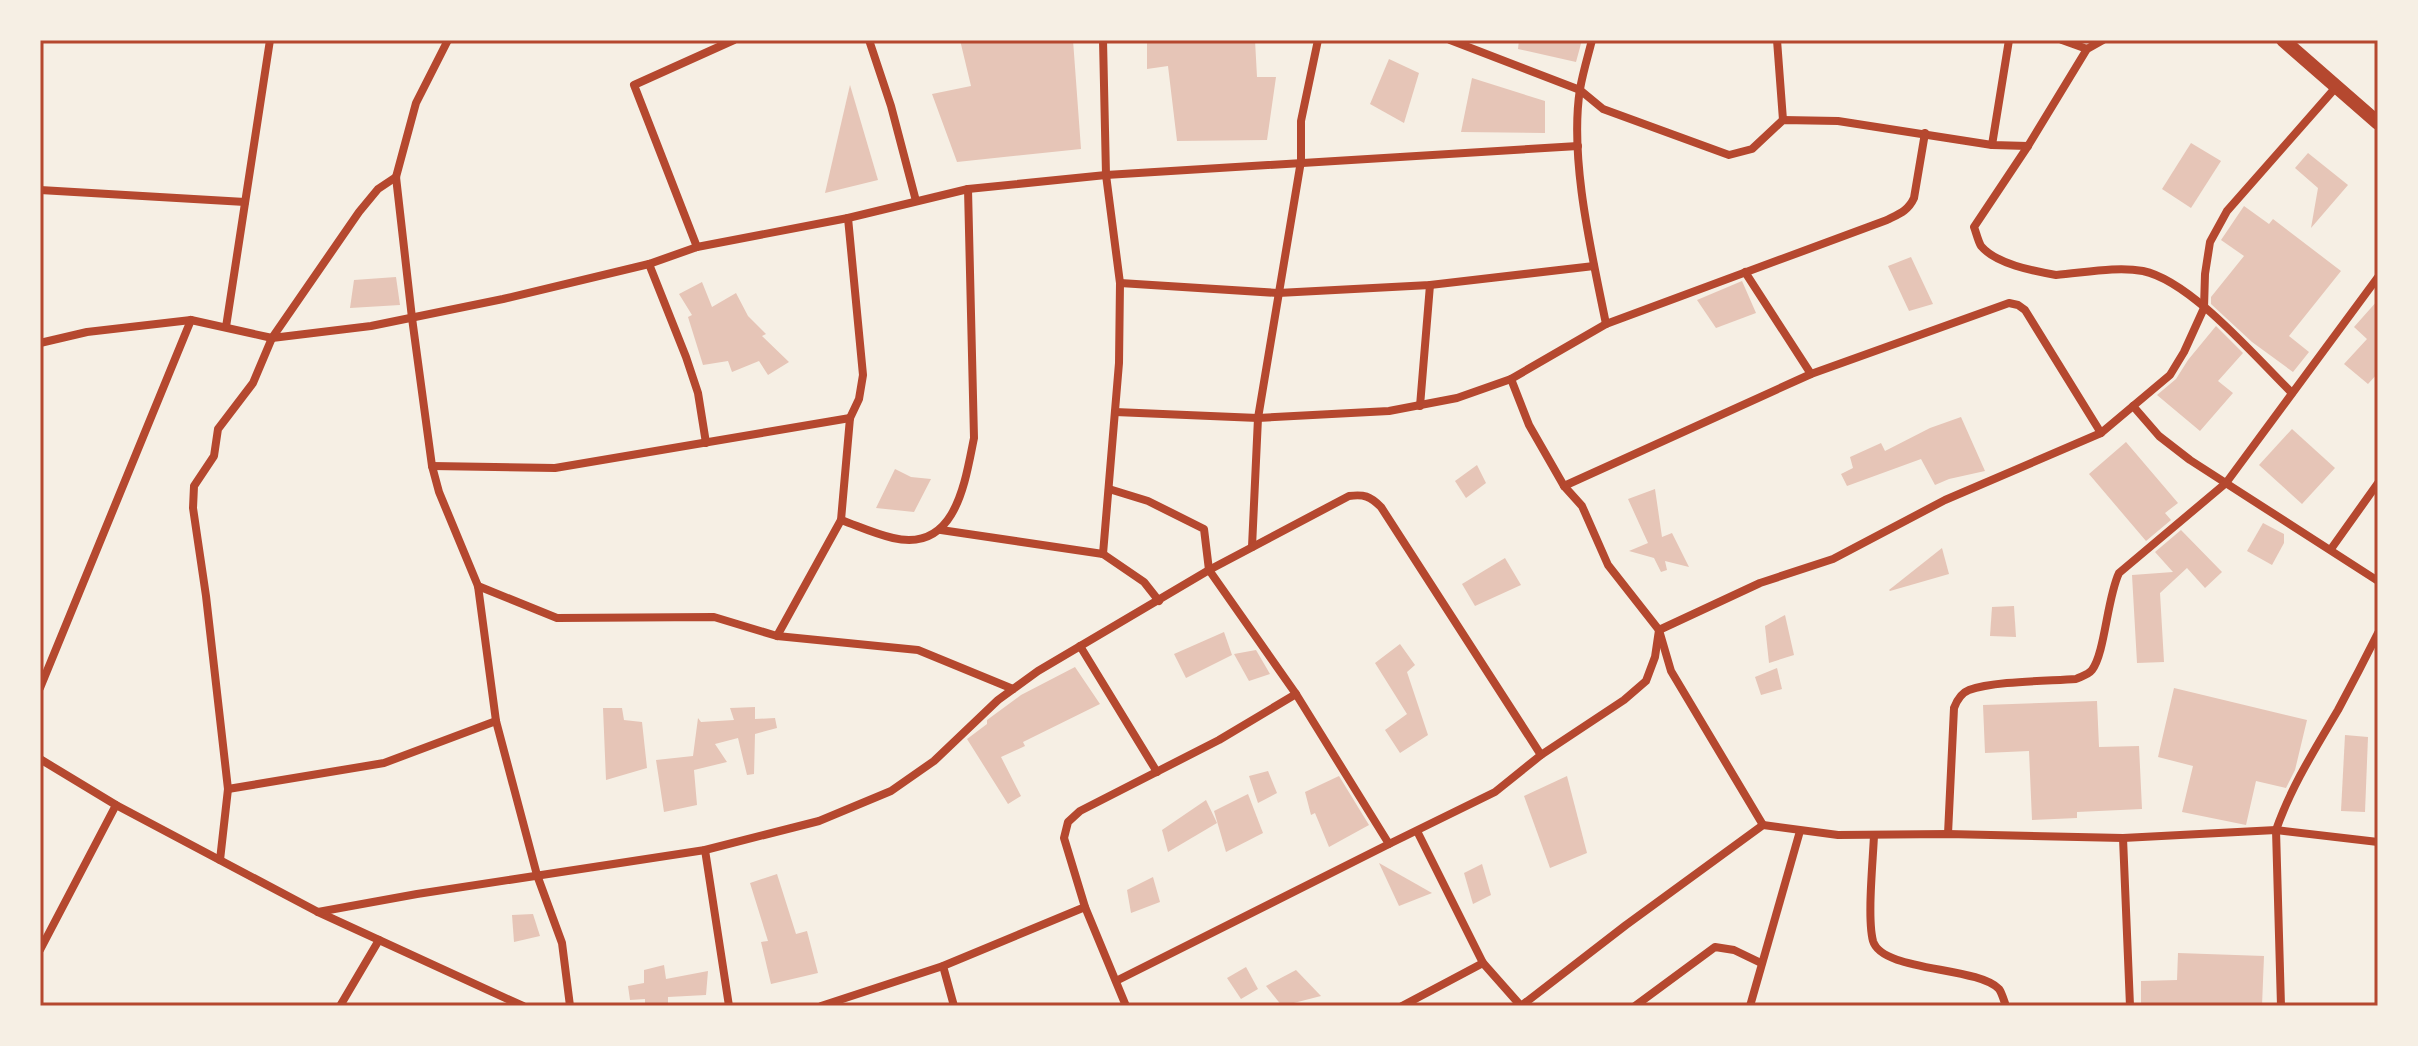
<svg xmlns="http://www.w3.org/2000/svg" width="2418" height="1046" font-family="Helvetica,sans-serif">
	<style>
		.building { fill: #e6c5b7 }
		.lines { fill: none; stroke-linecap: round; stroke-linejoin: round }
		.minor { stroke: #b5482f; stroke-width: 8 }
		.tertiary { stroke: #b5482f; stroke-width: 14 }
		.neatline { fill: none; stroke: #b5482f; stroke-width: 3 }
	</style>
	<rect width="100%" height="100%" fill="#f6efe4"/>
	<g class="building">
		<path d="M960 40H1073L1081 149 957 162 932 94 971 86Z"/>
		<path d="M1147 40H1255L1257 77H1276L1267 140 1177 141 1168 66 1147 69Z"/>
		<path d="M1519 40H1582L1576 62 1518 49Z"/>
		<path d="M1389 59 1419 73 1404 123 1370 104Z"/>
		<path d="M1472 78 1545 101V133L1461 132Z"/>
		<path d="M850 85 878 180 825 193Z"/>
		<path d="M2191 143 2221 161 2191 208 2162 189Z"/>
		<path d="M2308 153 2348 185 2311 228 2318 188 2295 168Z"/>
		<path d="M2244 206 2269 224 2273 219 2341 271 2289 336 2309 352 2293 372 2252 342 2211 304V297L2244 256 2221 240Z"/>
		<path d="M1911 257 1933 304 1909 311 1888 266Z"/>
		<path d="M396 277 400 305 350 308 354 280Z"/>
		<path d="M1742 281 1756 313 1716 328 1697 300Z"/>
		<path d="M702 282 712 307 736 293 748 316 766 334 762 336 789 362 768 375 759 361 732 372 728 361 703 365 688 317 692 315 679 294Z"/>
		<path d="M2378 300V373L2368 384 2344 364 2367 339 2354 327Z"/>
		<path d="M2216 326 2243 353 2218 381 2233 393 2200 431 2157 395 2176 379 2188 360Z"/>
		<path d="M1961 417 1985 471 1949 479 1935 485 1921 459 1847 486 1841 474 1853 468 1850 457 1881 443 1885 451 1930 428Z"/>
		<path d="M2292 429 2335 468 2302 504 2259 465Z"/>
		<path d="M2126 442 2178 503 2165 513 2171 520 2146 541 2089 474Z"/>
		<path d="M1477 465 1486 483 1466 498 1455 481Z"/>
		<path d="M895 469 911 477 931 479 914 512 876 508Z"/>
		<path d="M1655 489 1662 537 1672 533 1689 567 1665 561 1667 570 1661 572 1654 558 1629 551 1648 543 1628 499Z"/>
		<path d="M2263 523 2284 534V543L2272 565 2247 551Z"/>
		<path d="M2181 530 2222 572 2205 588 2187 568 2160 593 2164 662 2137 663 2132 575 2173 572 2155 552Z"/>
		<path d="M1942 548 1949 574 1890 591 1889 590Z"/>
		<path d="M1505 558 1521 585 1475 606 1462 584Z"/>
		<path d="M2014 606 2016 637 1990 636 1992 607Z"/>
		<path d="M1785 615 1794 655 1769 663 1765 626Z"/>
		<path d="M1224 632 1232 655 1186 678 1174 654Z"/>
		<path d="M1400 644 1415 665 1407 672 1428 735 1400 753 1385 730 1407 714 1375 663Z"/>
		<path d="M1256 650 1270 674 1249 681 1234 654Z"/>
		<path d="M1075 667 1100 704 1023 742 1025 746 1001 757 1021 796 1008 804 967 739 987 724V720L1021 695Z"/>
		<path d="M1777 668 1782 689 1761 695 1755 677Z"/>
		<path d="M2174 688 2307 720 2295 770 2286 788 2256 781 2246 825 2182 812 2193 766 2158 757Z"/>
		<path d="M2097 701 2099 747 2139 746 2142 809 2077 812V818L2032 820 2029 751 1985 753 1983 705Z"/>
		<path d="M755 707V719L775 718 777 728 755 734 754 774 747 775 738 738 715 744 727 762 694 770 697 805 664 812 656 760 693 756 698 718 701 722 734 720 730 708Z"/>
		<path d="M603 708H622L624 720 642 722 647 768 606 780Z"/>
		<path d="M2345 735 2368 737 2365 812 2341 811Z"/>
		<path d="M1268 771 1277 793 1258 803 1249 776Z"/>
		<path d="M1339 776 1369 825 1329 847 1315 813 1311 815 1305 792Z"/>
		<path d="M1567 776 1587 853 1550 868 1524 796Z"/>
		<path d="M1248 794 1263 833 1226 852 1214 811Z"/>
		<path d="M1206 800 1217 823 1168 852 1162 830Z"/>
		<path d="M1379 863 1432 893 1399 906Z"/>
		<path d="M1482 864 1491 895 1473 904 1464 873Z"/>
		<path d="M777 874 796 934 807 931 818 973 771 984 761 942 768 941 750 883Z"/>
		<path d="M1153 877 1160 902 1131 913 1127 890Z"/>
		<path d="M533 914 540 936 514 942 512 915Z"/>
		<path d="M2178 953 2264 956 2262 1006H2141V981L2177 980Z"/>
		<path d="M664 965 666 979 708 971 706 995 668 997V1006H645V999L630 1000 628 986 644 983V970Z"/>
		<path d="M1246 967 1258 989 1241 999 1227 978Z"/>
		<path d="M1296 970 1321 996 1282 1006 1266 986Z"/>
	</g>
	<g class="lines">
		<g class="minor">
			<path d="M448 40 416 103 396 177 412 318 432 466 439 492 478 586 496 721 537 875 562 943 570 1006"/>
			<path d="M869 40 891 106 916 201"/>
			<path d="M1450 40 1580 90 1603 109 1729 155 1752 149 1783 120 1838 121 1992 145 2028 146"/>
			<path d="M1592 40C1588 56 1583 72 1580 89 1569 159 1592 254 1606 324"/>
			<path d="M1777 40 1783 120"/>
			<path d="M2062 40 2087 49"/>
			<path d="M2103 40 2087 49 2028 146 1974 227C1976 232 1978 241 1981 246 1996 264 2033 271 2056 275 2083 273 2116 266 2143 271 2191 281 2256 358 2292 393"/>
			<path d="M1992 145 2009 40"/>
			<path d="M40 190 245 202"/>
			<path d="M697 247 634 85 734 40"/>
			<path d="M649 264 686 357 698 393 706 443"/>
			<path d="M1745 272 1811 374"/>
			<path d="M1120 283 1278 293 1430 285 1594 266"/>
			<path d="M226 327 270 40"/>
			<path d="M40 343 87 332 191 320 272 338 371 326 503 299 649 264 697 247 848 218 968 189 1106 175 1578 146"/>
			<path d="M1511 379 1529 425 1564 486 1582 506 1608 565 1659 630 1671 671 1763 825"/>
			<path d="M1420 406 1430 285"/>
			<path d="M2133 406 2159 436 2190 460 2378 581"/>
			<path d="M1115 412 1258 418 1389 411 1457 398 1511 379 1606 324 1887 220C1899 214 1908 211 1914 198L1925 133"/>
			<path d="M432 466 555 468 850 418"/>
			<path d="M1564 486 1811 374 2009 303 2018 305 2025 310 2101 433"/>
			<path d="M1109 489 1148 501 1204 529 1209 570 1296 694 1389 844 1495 792 1541 755 1624 700 1646 681 1655 657 1659 630 1760 583 1833 559 1945 500 2101 433 2170 375 2184 352 2204 308 2205 274 2210 242 2227 211 2337 86"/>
			<path d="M841 520C858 526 875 534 893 538 956 553 965 482 974 438L968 189"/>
			<path d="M941 530 1103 554 1144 582 1159 601"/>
			<path d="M1252 547 1258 418 1301 161V121L1318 40"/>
			<path d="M2331 549 2378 483"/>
			<path d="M1103 554 1119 363 1120 283 1106 175 1103 40"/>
			<path d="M478 586 557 618 714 617 777 636 918 650 1013 689"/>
			<path d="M777 636 841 520 850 418 859 399 863 375 848 218"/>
			<path d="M1080 646 1157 772"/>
			<path d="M40 688 191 320"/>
			<path d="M40 759 116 805 318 912 523 1006"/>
			<path d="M228 789 384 763 496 721"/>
			<path d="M1417 831 1483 963 1521 1006"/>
			<path d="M1948 834 1954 708C1957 700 1961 693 1969 690 1993 681 2049 681 2076 679 2082 676 2088 675 2092 670 2105 653 2107 598 2119 573L2226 483 2378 277"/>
			<path d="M1874 835C1873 861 1867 918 1873 941 1882 972 1977 966 1999 989 2002 993 2004 1001 2006 1006"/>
			<path d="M2123 838 2130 1006"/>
			<path d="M705 850 729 1006"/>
			<path d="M220 860 228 789 206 596 193 508 194 486 214 456 218 429 253 383 272 338 359 212 378 189 396 177"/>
			<path d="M318 912 417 894 705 850 819 821 891 791 934 761 998 700 1038 671 1209 570 1349 496C1364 494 1370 496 1381 507L1541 755"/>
			<path d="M40 950 116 805"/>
			<path d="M943 966 954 1006"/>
			<path d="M1116 981 1389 844"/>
			<path d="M340 1006 379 940"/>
			<path d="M821 1006 943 966 1085 907"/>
			<path d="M1126 1006 1085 907 1064 838 1068 822 1080 811 1219 740 1296 694"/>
			<path d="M1402 1006 1483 963"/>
			<path d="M1521 1006 1626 925 1763 825 1838 835 1948 834 2123 838 2276 830 2378 842"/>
			<path d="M1635 1006 1715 947 1734 950 1761 963"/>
			<path d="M1750 1006 1800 831"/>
			<path d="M2281 1006 2276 830C2291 787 2315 749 2338 710 2352 684 2365 659 2378 633"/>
		</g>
		<path class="tertiary" d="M2283 40 2378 123"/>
	</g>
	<rect width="2418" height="1046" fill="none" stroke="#f6efe4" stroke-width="84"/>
	<rect x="42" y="42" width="2334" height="962" class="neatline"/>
</svg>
